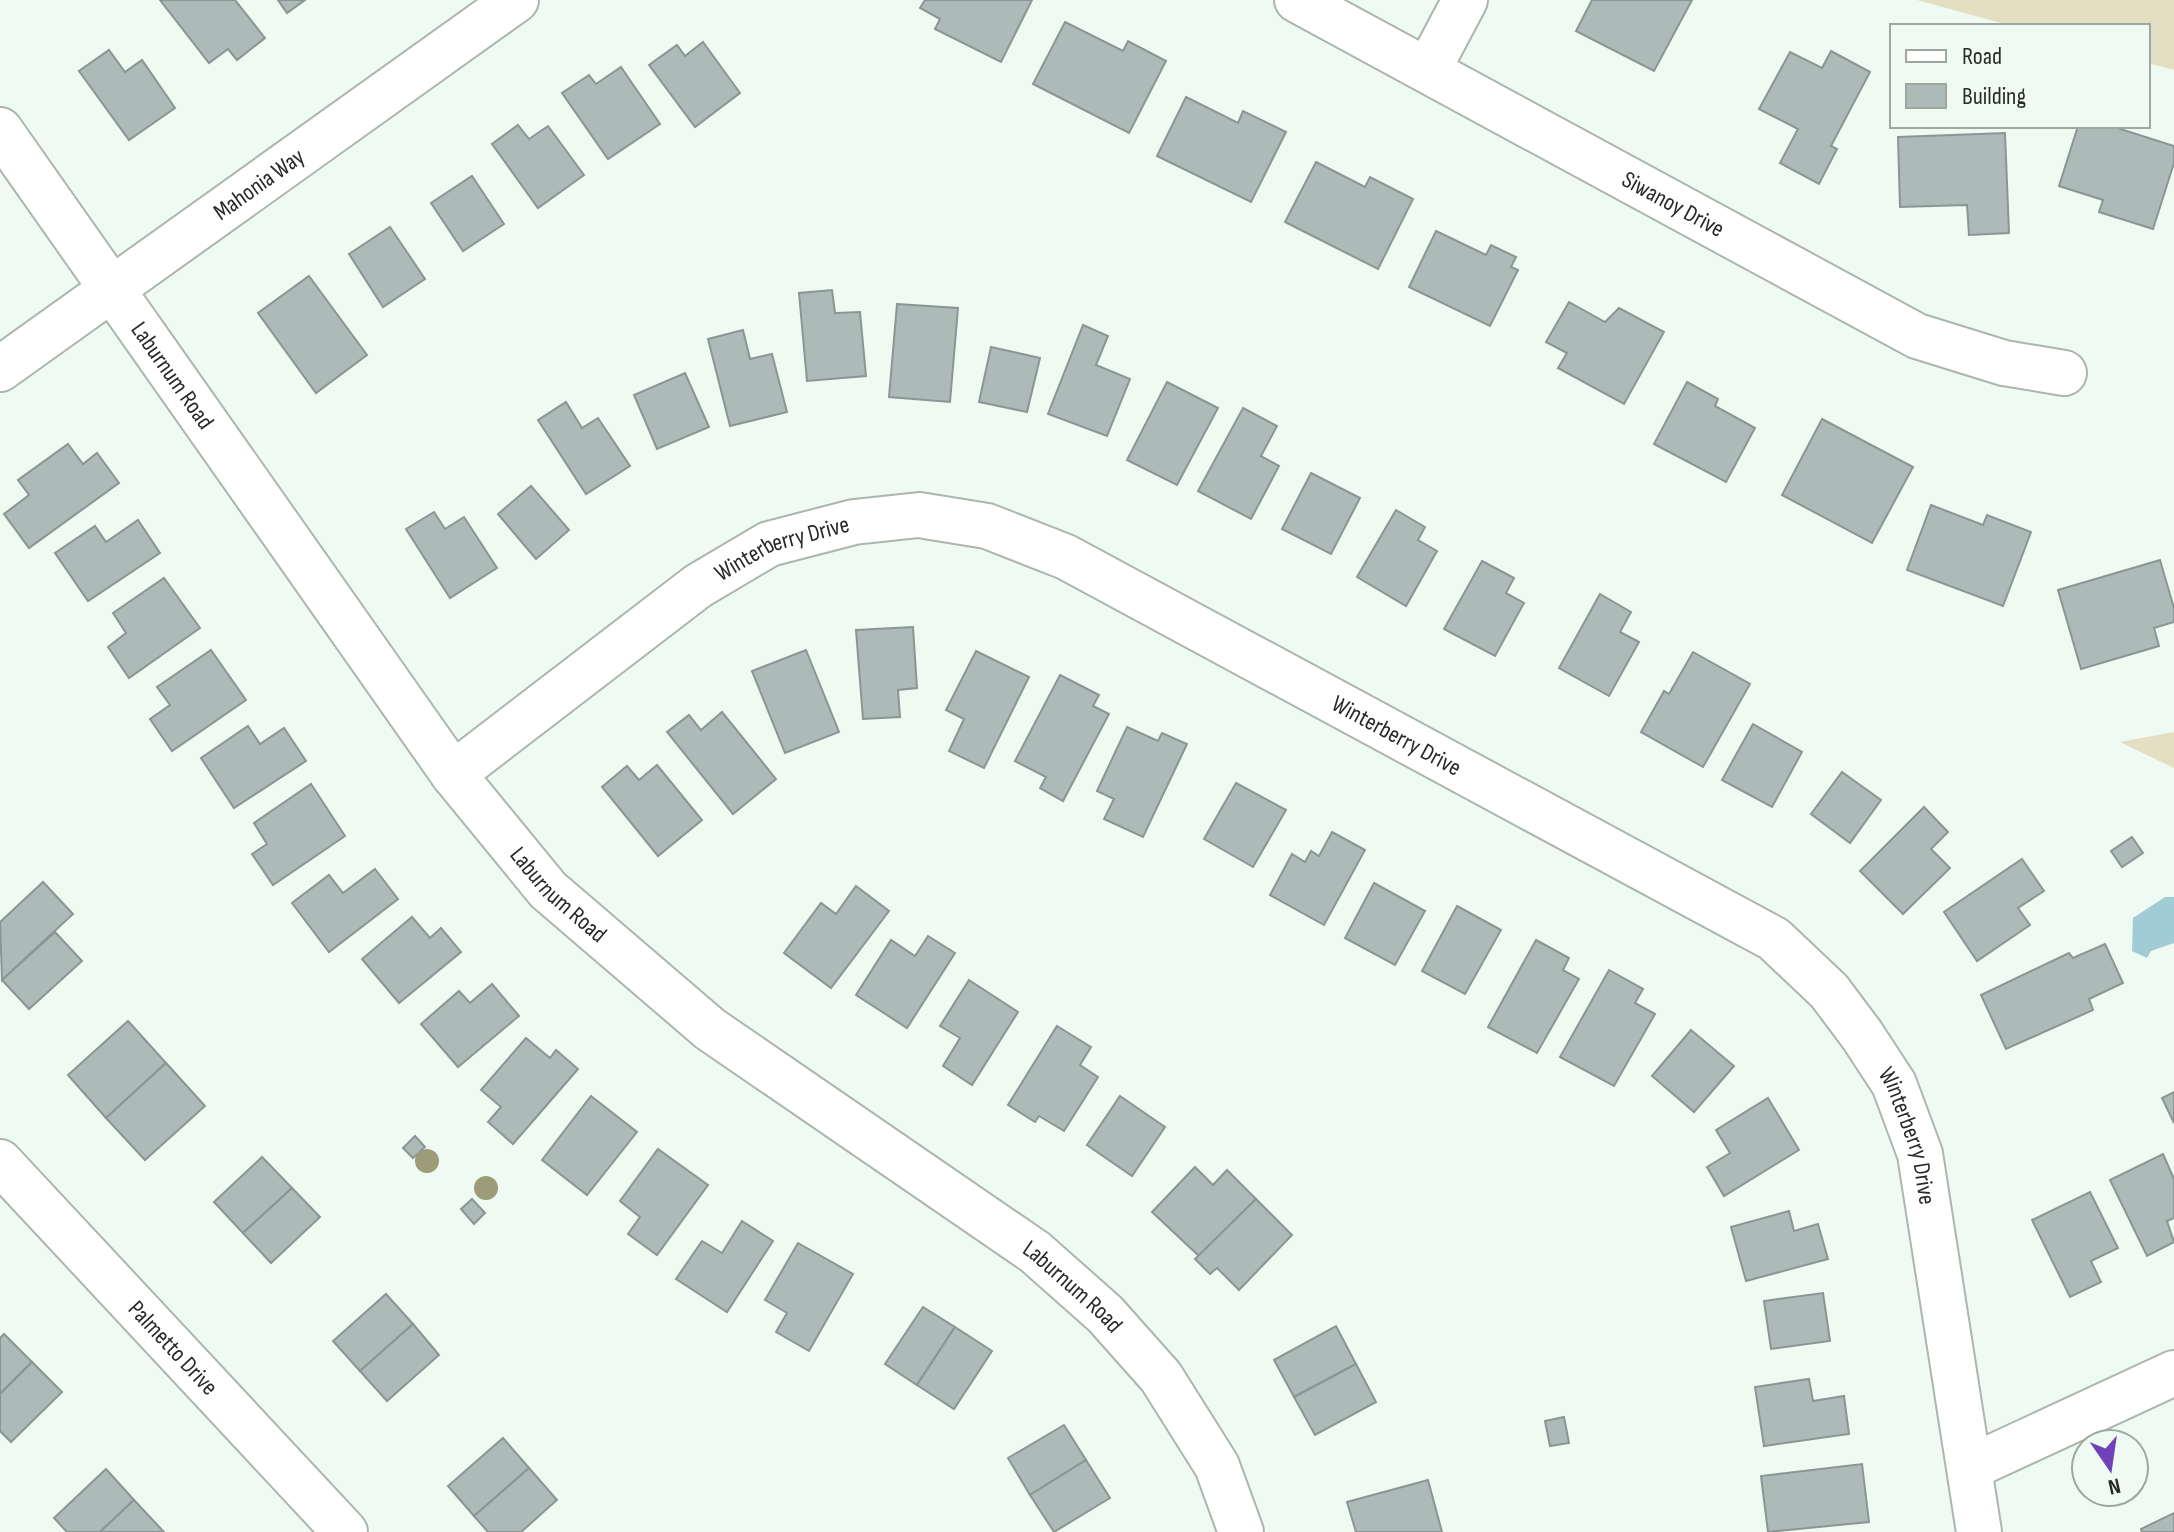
<svg xmlns="http://www.w3.org/2000/svg" width="2174" height="1532" font-family="'Sofia Sans Condensed',sans-serif">
	<style>
		.green { fill: #e4dfc2 }
		.water { fill: #a1cbd5 }
		.building { fill: #acbab8; stroke: #899694; stroke-width: 2 }
		.lines { fill: none; stroke-linecap: round; stroke-linejoin: round }
		.minor-casing { stroke: #abb6ae; stroke-width: 48 }
		.minor { stroke: #fff; stroke-width: 44 }
		.tree { fill: #9d9c79 }
		.labels { text-anchor: middle; stroke-width: 6; stroke-linejoin: round; paint-order: stroke }
		.street-label { font-size: 24px; fill: #272b28; stroke: #effaf2 }
	</style>
	<rect width="100%" height="100%" fill="#effaf2"/>
	<g class="green">
		<path d="M1917 0H2174V70L2148 63V26H2012Z"/>
		<path d="M2174 732V768L2120 742Z"/>
	</g>
	<path class="water" d="M2165 897H2174V943L2151 951 2147 958 2132 951 2133 918Z"/>
	<g class="building">
		<path d="M160 0H235L265 38 237 60 228 49 209 63Z"/>
		<path d="M278 0H305L287 13Z"/>
		<path d="M925 0H1032L1001 62 935 29 940 19 920 8Z"/>
		<path d="M1592 0H1692L1654 71 1576 31Z"/>
		<path d="M1065 22 1123 51 1128 41 1166 61 1129 133 1033 84Z"/>
		<path d="M703 42 740 93 695 127 649 65 677 45 685 56Z"/>
		<path d="M109 50 125 72 142 60 175 108 129 140 79 71Z"/>
		<path d="M1831 51 1870 72 1831 146 1837 149 1819 184 1780 163 1798 129 1759 109 1790 52 1822 68Z"/>
		<path d="M621 67 660 124 608 159 562 93 589 75 596 84Z"/>
		<path d="M1186 97 1238 123 1243 111 1286 132 1251 202 1157 156Z"/>
		<path d="M518 125 529 139 548 126 584 175 538 208 492 144Z"/>
		<path d="M2078 126H2111L2174 146V163L2153 229 2099 212 2103 200 2059 186Z"/>
		<path d="M2005 133 2009 233 1969 235 1967 205 1900 207 1898 137Z"/>
		<path d="M1316 162 1365 187 1370 177 1413 199 1378 269 1285 222Z"/>
		<path d="M472 176 504 224 463 251 431 203Z"/>
		<path d="M390 227 425 279 383 307 349 254Z"/>
		<path d="M1436 231 1486 255 1491 245 1516 257 1511 267 1518 270 1490 326 1409 287Z"/>
		<path d="M309 276 367 355 316 393 258 313Z"/>
		<path d="M832 290 835 313 860 312 866 376 807 381 799 293Z"/>
		<path d="M1569 302 1605 322 1619 308 1664 332 1624 404 1558 368 1567 353 1546 342Z"/>
		<path d="M897 304 958 308 950 402 889 397Z"/>
		<path d="M1083 325 1108 336 1096 365 1130 379 1107 436 1048 414Z"/>
		<path d="M743 330 750 359 772 354 787 412 730 426 708 339Z"/>
		<path d="M991 347 1040 358 1027 412 979 402Z"/>
		<path d="M685 373 709 427 657 449 634 395Z"/>
		<path d="M1167 382 1218 408 1177 485 1127 460Z"/>
		<path d="M1687 382 1718 399 1715 406 1755 428 1726 482 1654 444Z"/>
		<path d="M566 402 582 428 598 418 630 466 586 494 538 420Z"/>
		<path d="M1243 408 1277 426 1261 456 1279 466 1251 519 1198 491Z"/>
		<path d="M1822 419 1913 467 1872 543 1782 495Z"/>
		<path d="M68 444 83 464 97 453 119 483 29 548 4 514 29 495 18 480Z"/>
		<path d="M1311 473 1360 498 1331 554 1282 529Z"/>
		<path d="M531 486 569 530 536 559 498 514Z"/>
		<path d="M1931 505 1983 525 1987 515 2031 532 2003 606 1907 570Z"/>
		<path d="M1396 510 1425 527 1418 540 1437 551 1406 606 1357 577Z"/>
		<path d="M434 512 445 529 464 517 497 568 450 598 406 529Z"/>
		<path d="M138 520 160 553 88 601 55 553 95 526 106 542Z"/>
		<path d="M2160 560 2174 608V622L2154 628 2159 646 2081 669 2058 590Z"/>
		<path d="M1482 561 1514 578 1506 593 1524 603 1495 656 1444 629Z"/>
		<path d="M164 578 200 628 129 678 108 647 126 633 113 613Z"/>
		<path d="M1600 594 1631 612 1620 632 1639 642 1609 696 1559 668Z"/>
		<path d="M913 627 917 688 898 690 900 717 863 719 856 630Z"/>
		<path d="M211 650 246 700 172 751 150 719 170 705 157 687Z"/>
		<path d="M806 650 839 732 785 753 752 671Z"/>
		<path d="M976 651 1029 677 984 768 949 751 964 719 946 710Z"/>
		<path d="M1693 652 1750 684 1703 767 1641 732 1664 691 1669 694Z"/>
		<path d="M1060 675 1099 695 1093 706 1109 714 1063 801 1040 788 1046 777 1015 761Z"/>
		<path d="M722 712 776 779 733 814 667 732 689 715 701 730Z"/>
		<path d="M1753 724 1802 752 1772 807 1722 780Z"/>
		<path d="M248 726 260 744 284 728 306 761 234 808 201 758Z"/>
		<path d="M1127 727 1158 741 1162 733 1187 744 1143 837 1104 819 1114 799 1097 791Z"/>
		<path d="M657 765 702 820 658 856 602 787 627 766 639 780Z"/>
		<path d="M1842 772 1881 800 1850 843 1811 814Z"/>
		<path d="M1236 783 1286 810 1253 867 1204 839Z"/>
		<path d="M311 784 345 836 273 885 252 854 267 844 254 823Z"/>
		<path d="M1924 807 1948 832 1931 849 1950 868 1903 914 1860 871Z"/>
		<path d="M1332 832 1365 850 1324 925 1270 895 1292 854 1305 862 1311 851 1319 856Z"/>
		<path d="M2132 837 2143 853 2122 867 2111 851Z"/>
		<path d="M2022 859 2044 891 2018 908 2030 925 1977 961 1944 912Z"/>
		<path d="M375 869 398 899 329 952 292 903 329 875 343 893Z"/>
		<path d="M43 882 73 914 2 980 0 922Z"/>
		<path d="M1374 883 1425 911 1395 965 1345 938Z"/>
		<path d="M856 886 889 911 831 988 784 953 821 903 836 914Z"/>
		<path d="M1457 906 1501 930 1465 994 1422 971Z"/>
		<path d="M412 917 430 938 441 928 461 952 399 1003 362 959Z"/>
		<path d="M55 932 82 961 29 1009 2 980Z"/>
		<path d="M928 936 955 953 907 1028 856 995 891 940 915 956Z"/>
		<path d="M1536 940 1569 958 1563 970 1579 979 1537 1053 1488 1027Z"/>
		<path d="M2105 944 2123 983 2089 999 2093 1010 2006 1049 1981 995 2069 953 2073 958Z"/>
		<path d="M1609 970 1643 989 1635 1003 1655 1014 1614 1086 1560 1057Z"/>
		<path d="M969 980 1018 1012 972 1085 943 1066 960 1038 940 1026Z"/>
		<path d="M492 984 519 1016 458 1067 421 1024 459 991 470 1003Z"/>
		<path d="M128 1021 166 1063 106 1118 68 1075Z"/>
		<path d="M1057 1026 1091 1047 1080 1065 1098 1077 1064 1131 1039 1116 1035 1122 1008 1105Z"/>
		<path d="M1691 1030 1734 1066 1694 1112 1652 1076Z"/>
		<path d="M526 1038 550 1058 556 1050 578 1069 513 1144 488 1122 501 1107 481 1090Z"/>
		<path d="M166 1063 205 1106 145 1160 106 1118Z"/>
		<path d="M2174 1092V1123L2162 1098Z"/>
		<path d="M591 1096 637 1132 587 1195 542 1160Z"/>
		<path d="M1120 1096 1165 1127 1132 1176 1087 1145Z"/>
		<path d="M1768 1098 1799 1150 1724 1196 1707 1167 1730 1153 1716 1130Z"/>
		<path d="M415 1136 425 1147 413 1158 403 1148Z"/>
		<path d="M658 1149 708 1185 657 1255 628 1234 640 1217 620 1201Z"/>
		<path d="M2163 1154 2174 1179V1218L2167 1221 2174 1242 2147 1256 2110 1180Z"/>
		<path d="M262 1157 292 1188 243 1233 214 1202Z"/>
		<path d="M1195 1167 1213 1185 1227 1170 1256 1199 1199 1256 1152 1212Z"/>
		<path d="M292 1188 320 1217 271 1263 243 1233Z"/>
		<path d="M2090 1192 2118 1248 2091 1261 2101 1282 2070 1297 2032 1220Z"/>
		<path d="M472 1199 485 1213 474 1224 461 1209Z"/>
		<path d="M1256 1199 1292 1235 1239 1290 1217 1268 1210 1274 1195 1259Z"/>
		<path d="M1789 1211 1794 1231 1818 1224 1828 1259 1746 1281 1731 1227Z"/>
		<path d="M742 1221 773 1241 727 1312 676 1279 702 1241 722 1253Z"/>
		<path d="M798 1243 853 1274 809 1351 776 1332 787 1313 765 1300Z"/>
		<path d="M1823 1293 1830 1341 1771 1349 1764 1301Z"/>
		<path d="M386 1294 413 1324 360 1371 333 1341Z"/>
		<path d="M923 1307 955 1327 917 1385 885 1364Z"/>
		<path d="M413 1324 439 1355 387 1401 360 1371Z"/>
		<path d="M1336 1326 1356 1364 1294 1397 1274 1360Z"/>
		<path d="M955 1327 992 1351 954 1409 917 1385Z"/>
		<path d="M4 1334 32 1362 0 1394V1338Z"/>
		<path d="M32 1362 62 1392 11 1442 0 1431V1394Z"/>
		<path d="M1356 1364 1376 1402 1315 1435 1294 1397Z"/>
		<path d="M1809 1379 1813 1401 1844 1396 1849 1434 1764 1446 1755 1387Z"/>
		<path d="M1564 1417 1569 1443 1550 1446 1545 1421Z"/>
		<path d="M1064 1425 1086 1460 1030 1495 1008 1458Z"/>
		<path d="M503 1438 529 1468 474 1516 448 1486Z"/>
		<path d="M1086 1460 1110 1498 1054 1532 1030 1495Z"/>
		<path d="M1862 1464 1869 1522 1768 1532 1761 1476Z"/>
		<path d="M529 1468 557 1500 521 1532H488L474 1516Z"/>
		<path d="M106 1469 134 1500 100 1532H67L54 1518Z"/>
		<path d="M1428 1480 1442 1532H1356L1347 1502Z"/>
		<path d="M134 1500 164 1532H100Z"/>
		<path d="M2174 1513V1532H2142L2141 1529Z"/>
	</g>
	<g class="lines">
		<defs>
			<g id="minor">
				<path id="s1" d="M1297 0 1917 336 2004 363 2064 373"/>
				<path d="M1428 70 1465 0"/>
				<path id="s2" d="M0 130 453 774 548 890 710 1029 1035 1252 1105 1314 1161 1377 1217 1466 1241 1532"/>
				<path id="s3" d="M0 369 516 0"/>
				<path id="s4" d="M453 774 698 586 769 544 854 522 919 515 987 526 1066 557 1774 939 1829 991 1862 1035 1894 1084 1920 1154 1979 1532"/>
				<path id="s5" d="M0 1162 345 1532"/>
				<path d="M1971 1467 2174 1373"/>
			</g>
		</defs>
		<use href="#minor" class="minor-casing"/>
		<use href="#minor" class="minor"/>
	</g>
	<g class="tree">
		<circle cx="427" cy="1161" r="12"/>
		<circle cx="486" cy="1188" r="12"/>
	</g>
	<g class="labels">
		<g class="street-label">
			<text dy="8" stroke="none"><textPath href="#s3" startOffset="318">Mahonia Way</textPath></text>
			<text dy="8" stroke="none"><textPath href="#s1" startOffset="428">Siwanoy Drive</textPath></text>
			<text dy="8" stroke="none"><textPath href="#s2" startOffset="300">Laburnum Road</textPath></text>
			<text dy="8" stroke="none"><textPath href="#s4" startOffset="402">Winterberry Drive</textPath></text>
			<text dy="8" stroke="none"><textPath href="#s4" startOffset="1074">Winterberry Drive</textPath></text>
			<text dy="8" stroke="none"><textPath href="#s2" startOffset="948">Laburnum Road</textPath></text>
			<text dy="8" stroke="none"><textPath href="#s4" startOffset="1746">Winterberry Drive</textPath></text>
			<text dy="8" stroke="none"><textPath href="#s2" startOffset="1596">Laburnum Road</textPath></text>
			<text dy="8" stroke="none"><textPath href="#s5" startOffset="254">Palmetto Drive</textPath></text>
		</g>
	</g>
	<rect x="1890" y="24" width="260" height="104" fill="#effaf2" stroke="#9fa7a1" stroke-width="2"/>
	<rect x="1906" y="50" width="40" height="12" fill="#ffffff" stroke="#9fa7a1" stroke-width="2"/>
	<text x="1962" y="64" font-size="24" fill="#272b28">Road</text>
	<rect x="1906" y="84" width="40" height="24" fill="#acbab8" stroke="#9fa7a1" stroke-width="2"/>
	<text x="1962" y="104" font-size="24" fill="#272b28">Building</text>
	<g transform="translate(2110 1468) rotate(167)"><circle r="38" fill="#effaf2" stroke="#9fa7a1" stroke-width="2"/>
	<path d="M0-6L14 30L0 20L-14 30Z" fill="#6f42b9"/>
	<text y="-12" font-size="22" font-weight="bold" text-anchor="middle" fill="#272b28">N</text>
	</g>
</svg>
